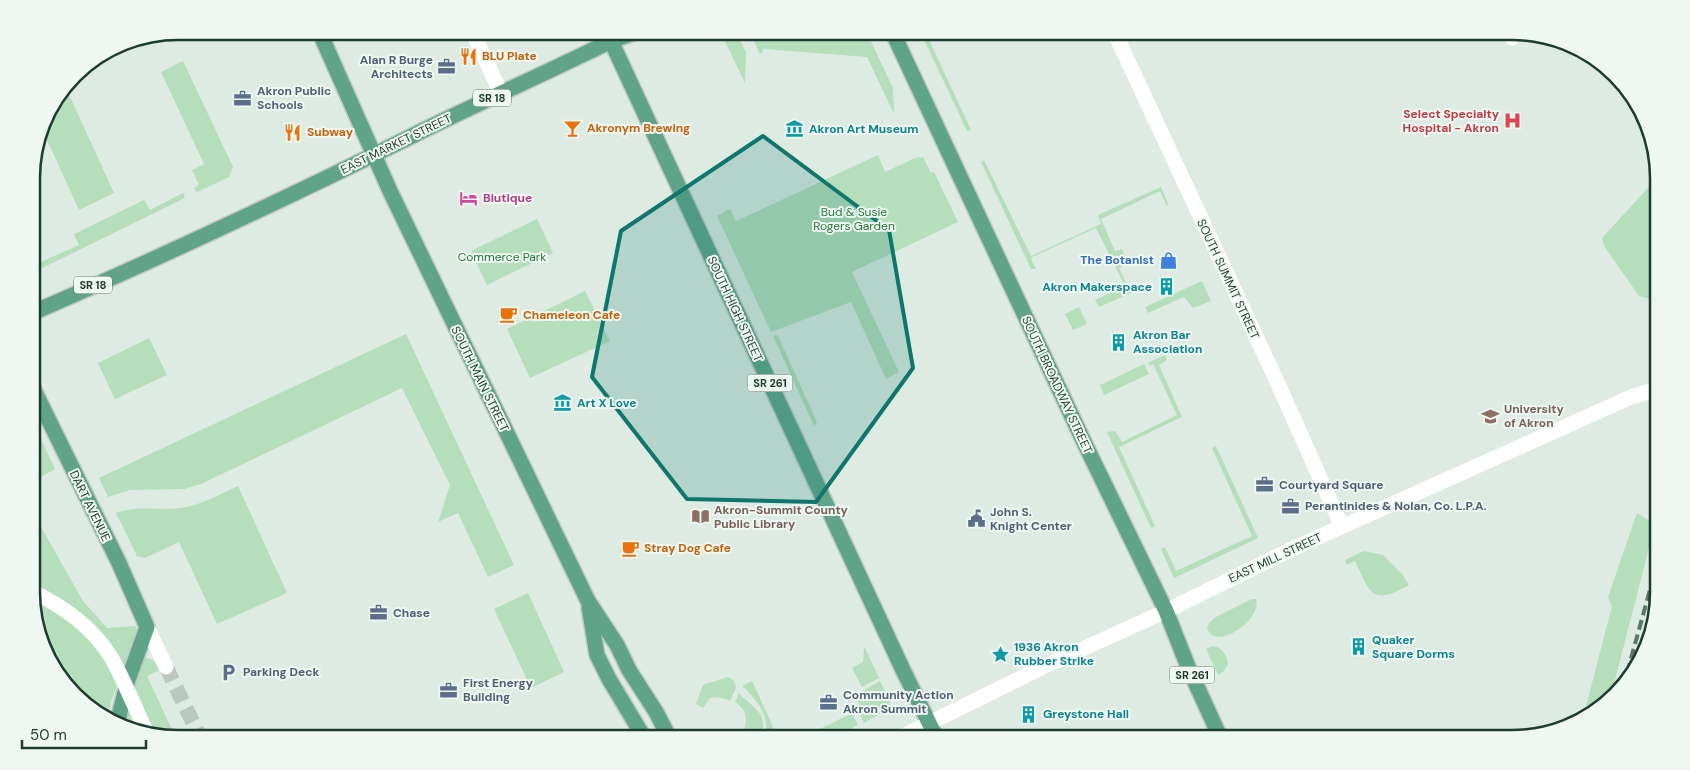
<svg xmlns="http://www.w3.org/2000/svg" width="1690" height="770" font-family="'DM Sans',sans-serif">
	<style>
		.green { fill: #b5deba }
		.lines { fill: none; stroke-linecap: round; stroke-linejoin: round }
		.minor-tunnel { stroke: #b8c8bf; stroke-width: 15; stroke-dasharray: 15 8; stroke-linecap: butt }
		.major-casing { stroke: #c0c8c5; stroke-width: 18 }
		.minor { stroke: #fff; stroke-width: 15 }
		.major { stroke: #5fa388; stroke-width: 15 }
		.rail { stroke: #58776a; stroke-width: 4; stroke-dasharray: 10 5; stroke-linecap: butt }
		.minor-bridge { stroke: #fff; stroke-width: 15 }
		.marked { fill: #0f766e; fill-opacity: 0.2; stroke: #0f766e; stroke-width: 4; stroke-linejoin: round }
		.labels { text-anchor: middle; stroke-width: 4; stroke-linejoin: round; paint-order: stroke }
		.shield { fill: #eef7f1; stroke: #5c7369; stroke-width: 1 }
		.shield-label { font-size: 11px; font-weight: bold; fill: #1e3b2f }
		.food-label { font-size: 12px; font-weight: bold; fill: #c56008; stroke: #eef7f1; text-anchor: start }
		.service-label { font-size: 12px; font-weight: bold; fill: #4e5e75; stroke: #eef7f1; text-anchor: start }
		.health-label { font-size: 12px; font-weight: bold; fill: #be3a42; stroke: #eef7f1; text-anchor: end }
		.culture-label { font-size: 12px; font-weight: bold; fill: #0d838f; stroke: #eef7f1; text-anchor: start }
		.street-label { font-size: 12px; fill: #1e3b2f; stroke: #eef7f1 }
		.hotel-label { font-size: 12px; font-weight: bold; fill: #b23c85; stroke: #eef7f1; text-anchor: start }
		.park-label { font-size: 12px; fill: #267439; stroke: #eef7f1 }
		.shop-label { font-size: 12px; font-weight: bold; fill: #366cbe; stroke: #eef7f1; text-anchor: end }
		.education-label { font-size: 12px; font-weight: bold; fill: #785e54; stroke: #eef7f1; text-anchor: start }
		.rim { fill: none; stroke: #1e3b2f; stroke-width: 2.5 }
	</style>
	<rect width="100%" height="100%" fill="#deebe3"/>
	<g class="green">
		<path d="M773 31H866L893 88 894 114 867 57 763 49V51L760 54 754 41 756 36Z"/>
		<path d="M920 31H925L971 130 967 131Z"/>
		<path d="M734 32 737 34 746 52 745 83 721 33Z"/>
		<path d="M183 61 233 167 229 177 197 192 194 188 199 185 192 170 204 164 161 72Z"/>
		<path d="M66 88 114 193 79 210 42 129 47 113Z"/>
		<path d="M878 155 885 172 915 158 923 157 931 173 934 172 958 222 852 272 899 372 886 379 851 302 771 332 717 216 730 209 736 221Z"/>
		<path d="M984 160 1031 256 1101 224 1098 215 1161 187 1168 204 1167 206 1160 191 1101 219 1115 251 1122 249 1128 263 1119 268 1131 293 1099 307 1095 300 1125 286 1096 228 1032 257 1031 259 1036 269H1031L981 162Z"/>
		<path d="M1658 177V301L1639 296 1604 246 1602 238Z"/>
		<path d="M183 193 185 198 32 273V266L79 245 74 234 144 200 150 210Z"/>
		<path d="M537 219 553 253 487 285 471 251Z"/>
		<path d="M1202 281 1211 301 1193 308 1184 297 1148 313 1145 307Z"/>
		<path d="M585 291 610 341 530 378 507 329Z"/>
		<path d="M1079 307 1087 324 1073 330 1065 314Z"/>
		<path d="M406 334 514 565 488 577 458 513 438 522 450 485 402 388 201 484 184 489 130 490 108 497 99 478Z"/>
		<path d="M776 335 778 336 817 422 814 426 773 336Z"/>
		<path d="M149 338 167 375 115 399 98 363Z"/>
		<path d="M1165 355 1167 360 1159 365 1182 417 1119 447 1155 526 1151 528 1107 432 1115 431 1122 442 1177 415 1153 364 1150 366 1148 363Z"/>
		<path d="M1144 364 1149 374 1104 395 1100 385Z"/>
		<path d="M32 420 55 469 32 482Z"/>
		<path d="M1216 446 1258 538 1174 578 1161 549 1165 547 1176 571 1252 536 1212 448Z"/>
		<path d="M238 486 287 593 217 624 179 542 145 558 137 556 116 513C141 504 162 512 186 507 205 503 221 494 238 486Z"/>
		<path d="M32 511 83 601 107 628 136 626V634L111 702 108 717 61 681 33 611Z"/>
		<path d="M1637 513 1655 524 1612 692 1594 714 1571 722 1572 717 1585 710 1612 606 1608 597Z"/>
		<path d="M1364 551 1383 555 1402 574 1409 585C1371 606 1371 594 1355 561L1347 565 1345 560Z"/>
		<path d="M528 593 564 672 531 688 494 609Z"/>
		<path d="M1252 599H1256C1263 619 1215 653 1207 628L1209 623 1216 617Z"/>
		<path d="M1213 646C1223 648 1226 654 1228 664L1224 671 1218 675 1206 649Z"/>
		<path d="M864 648H865L879 678 862 687 852 668 863 662Z"/>
		<path d="M144 657 153 660 160 670 147 676 176 738 124 728 138 664Z"/>
		<path d="M728 677 734 681 736 688 730 701C723 697 717 697 710 698L703 708 696 704 703 685Z"/>
		<path d="M752 681 771 722 776 739H764C772 718 757 699 742 686Z"/>
		<path d="M880 681 889 699 890 708 864 723 860 715 862 713 856 695Z"/>
		<path d="M739 693C753 709 770 712 760 738L744 730C748 718 746 709 735 702Z"/>
		<path d="M852 713 858 725 829 739H809L814 732Z"/>
	</g>
	<g class="lines">
		<path class="minor-tunnel" d="M166 667 201 739"/>
		<defs>
			<g id="major">
				<path d="M319 31 390 191 588 601 617 645 629 670 656 712 670 739"/>
				<path d="M605 31 611 41 903 670 937 739"/>
				<path d="M892 31 1083 440 1166 611 1189 669 1221 739"/>
				<path d="M32 313C159 258 285 199 410 137 476 104 544 74 611 41L639 31"/>
				<path d="M32 386 119 563 147 627 128 680 117 724"/>
				<path d="M589 607 597 655 609 679 645 739"/>
			</g>
		</defs>
		<use href="#major" class="major-casing"/>
		<g class="minor">
			<path d="M472 31 501 93"/>
			<path d="M1114 31 1279 386 1342 527"/>
			<path d="M1510 31 1512 38"/>
			<path d="M147 627 166 667"/>
			<path d="M897 739 1045 666 1166 611 1292 549 1631 397 1658 389"/>
		</g>
		<use href="#major" class="major"/>
		<g class="rail">
			<path d="M1646 651 1651 629"/>
			<path d="M1627 673 1659 557"/>
		</g>
		<path class="minor-bridge" d="M33 592C63 606 95 629 112 659 125 682 135 708 147 733"/>
	</g>
	<path class="marked" d="M763 136 889 230 913 368 816 502 687 499 592 377 621 231Z"/>
	<defs>
		<symbol id="restaurant-bare" viewBox="-9 -9 18 18"><path d="M-5-6h1v4h1v-4h1v4h1v-4h1v5L-1.5 .5V6h-2V.5L-5-1ZM5-6V6H3V1.5H1.5Q1.5-4 5-6Z" fill="#e8710a" stroke="#eef7f1" stroke-width="2.5" paint-order="stroke"/></symbol>
		<symbol id="office-bare" viewBox="-9 -9 18 18"><path d="M-6-3h4V-5.5h4V-3h4V5H-6ZM-1-4.5V-3h2v-1.5ZM-6 0V1H6V0Z" fill="#5c6f8a" stroke="#eef7f1" stroke-width="2.5" paint-order="stroke"/></symbol>
		<symbol id="hospital-bare" viewBox="-9 -9 18 18"><path d="M-5-5h3v3.5h4V-5h3V5h-3V1.5h-4V5h-3Z" fill="#e0444e" stroke="#eef7f1" stroke-width="2.5" paint-order="stroke"/></symbol>
		<symbol id="bar-bare" viewBox="-9 -9 18 18"><path d="M-6-5H6L.8 .8V4.5H3.5V6h-7V4.5H-.8V.8Z" fill="#e8710a" stroke="#eef7f1" stroke-width="2.5" paint-order="stroke"/></symbol>
		<symbol id="museum-bare" viewBox="-9 -9 18 18"><path d="M0-6L6-3V-2H-6V-3ZM-5-1h2V3h-2ZM-1-1h2V3h-2ZM3-1h2V3H3ZM-6 4H6V6H-6Z" fill="#0f9aa8" stroke="#eef7f1" stroke-width="2.5" paint-order="stroke"/></symbol>
		<symbol id="hotel-bare" viewBox="-9 -9 18 18"><path d="M-6-4.5h1.5V1H6V5H4.5V3h-9V5H-6ZM-4 0a1.8 1.8 0 1 1 3.6 0ZM.5 0V-2.5h3Q6-2.5 6 0Z" fill="#d1479c" stroke="#eef7f1" stroke-width="2.5" paint-order="stroke"/></symbol>
		<symbol id="shop-bare" viewBox="-9 -9 18 18"><path d="M-5-2.5h2.3a2.7 3.5 0 0 1 5.4 0H5L5.5 6h-11ZM-1.5-2.5h3a1.5 2.3 0 0 0-3 0Z" fill="#3f7fe0" stroke="#eef7f1" stroke-width="2.5" paint-order="stroke"/></symbol>
		<symbol id="building-bare" viewBox="-9 -9 18 18"><path d="M-4-6H4V6H1V3H-1V6H-4ZM-2.5-4.3h1.7v1.8h-1.7ZM.8-4.3h1.7v1.8H.8ZM-2.5-1h1.7V.8h-1.7ZM.8-1h1.7V.8H.8Z" fill="#0f9aa8" stroke="#eef7f1" stroke-width="2.5" paint-order="stroke"/></symbol>
		<symbol id="cafe-bare" viewBox="-9 -9 18 18"><path d="M-5.5-4.5H6V0H3Q3 3.5 0 3.5H-2.5Q-5.5 3.5-5.5 0ZM3-3.2v2h1.7v-2ZM-6 4.5H4V6H-6Z" fill="#e8710a" stroke="#eef7f1" stroke-width="2.5" paint-order="stroke"/></symbol>
		<symbol id="university-bare" viewBox="-9 -9 18 18"><path d="M0-5L7-2L0 1L-7-2ZM-4 1L0 2.5L4 1V4Q0 6-4 4Z" fill="#8d6e63" stroke="#eef7f1" stroke-width="2.5" paint-order="stroke"/></symbol>
		<symbol id="library-bare" viewBox="-9 -9 18 18"><path d="M-6-4Q-3-5.5-.7-3.5V5Q-3 3-6 4ZM6-4Q3-5.5 .7-3.5V5Q3 3 6 4Z" fill="#8d6e63" stroke="#eef7f1" stroke-width="2.5" paint-order="stroke"/></symbol>
		<symbol id="civic-bare" viewBox="-9 -9 18 18"><path d="M-.6-6.5H3V-4.5H.6V-3L4-1V1h2V6H-6V1h2V-1L-.6-3ZM-1.2 2.5V6h2.4V2.5Z" fill="#5c6f8a" stroke="#eef7f1" stroke-width="2.5" paint-order="stroke"/></symbol>
		<symbol id="sight-bare" viewBox="-9 -9 18 18"><path d="M0-6L1.8-2.2L6-1.7L2.9 1.2L3.7 5.4L0 3.3L-3.7 5.4L-2.9 1.2L-6-1.7L-1.8-2.2Z" fill="#0f9aa8" stroke="#eef7f1" stroke-width="2.5" paint-order="stroke"/></symbol>
		<symbol id="parking-bare" viewBox="-9 -9 18 18"><path d="M-3.5-5.5H1a3.5 3.5 0 0 1 0 7H-1V5.5H-3.5ZM-1-3.4V-.6H.8a1.4 1.4 0 0 0 0-2.8Z" fill="#5c6f8a" stroke="#eef7f1" stroke-width="2.5" paint-order="stroke"/></symbol>
	</defs>
	<g fill-rule="evenodd">
		<use href="#restaurant-bare" x="456" y="44" width="25" height="25"/>
		<use href="#office-bare" x="434" y="54" width="25" height="25"/>
		<use href="#office-bare" x="230" y="86" width="25" height="25"/>
		<use href="#hospital-bare" x="1500" y="108" width="25" height="25"/>
		<use href="#bar-bare" x="560" y="116" width="25" height="25"/>
		<use href="#museum-bare" x="782" y="116" width="25" height="25"/>
		<use href="#restaurant-bare" x="280" y="120" width="25" height="25"/>
		<use href="#hotel-bare" x="456" y="186" width="25" height="25"/>
		<use href="#shop-bare" x="1156" y="248" width="25" height="25"/>
		<use href="#building-bare" x="1154" y="274" width="25" height="25"/>
		<use href="#cafe-bare" x="496" y="302" width="25" height="25"/>
		<use href="#building-bare" x="1106" y="330" width="25" height="25"/>
		<use href="#museum-bare" x="550" y="390" width="25" height="25"/>
		<use href="#university-bare" x="1478" y="404" width="25" height="25"/>
		<use href="#office-bare" x="1252" y="472" width="25" height="25"/>
		<use href="#office-bare" x="1278" y="494" width="25" height="25"/>
		<use href="#library-bare" x="688" y="504" width="25" height="25"/>
		<use href="#civic-bare" x="964" y="506" width="25" height="25"/>
		<use href="#cafe-bare" x="618" y="536" width="25" height="25"/>
		<use href="#office-bare" x="366" y="600" width="25" height="25"/>
		<use href="#building-bare" x="1346" y="634" width="25" height="25"/>
		<use href="#sight-bare" x="988" y="642" width="25" height="25"/>
		<use href="#parking-bare" x="216" y="660" width="25" height="25"/>
		<use href="#office-bare" x="436" y="678" width="25" height="25"/>
		<use href="#office-bare" x="816" y="690" width="25" height="25"/>
		<use href="#building-bare" x="1016" y="702" width="25" height="25"/>
	</g>
	<g class="labels">
		<g class="shield">
			<rect x="473" y="89.5" width="38" height="17" rx="4"/>
			<rect x="74" y="276.5" width="38" height="17" rx="4"/>
			<rect x="747.5" y="374.5" width="45" height="17" rx="4"/>
			<rect x="1169.5" y="666.5" width="45" height="17" rx="4"/>
		</g>
		<g class="shield-label">
			<text x="492" y="102">SR 18</text>
			<text x="93" y="289">SR 18</text>
			<text x="770" y="387">SR 261</text>
			<text x="1192" y="679">SR 261</text>
		</g>
		<g class="food-label">
			<text x="482" y="60">BLU Plate</text>
			<text x="587" y="132">Akronym Brewing</text>
			<text x="307" y="136">Subway</text>
			<text x="523" y="319">Chameleon Cafe</text>
			<text x="644" y="552">Stray Dog Cafe</text>
		</g>
		<g class="service-label">
			<text x="433" y="64" text-anchor="end">Alan R Burge<tspan x="433" dy="14">Architects</tspan></text>
			<text x="257" y="95">Akron Public<tspan x="257" dy="14">Schools</tspan></text>
			<text x="1279" y="489">Courtyard Square</text>
			<text x="1305" y="510">Perantinides &amp; Nolan, Co. L.P.A.</text>
			<text x="990" y="516">John S.<tspan x="990" dy="14">Knight Center</tspan></text>
			<text x="393" y="617">Chase</text>
			<text x="243" y="676">Parking Deck</text>
			<text x="463" y="687">First Energy<tspan x="463" dy="14">Building</tspan></text>
			<text x="843" y="699">Community Action<tspan x="843" dy="14">Akron Summit</tspan></text>
		</g>
		<g class="health-label">
			<text x="1499" y="118">Select Specialty<tspan x="1499" dy="14">Hospital - Akron</tspan></text>
		</g>
		<g class="culture-label">
			<text x="809" y="133">Akron Art Museum</text>
			<text x="1152" y="291" text-anchor="end">Akron Makerspace</text>
			<text x="1133" y="339">Akron Bar<tspan x="1133" dy="14">Association</tspan></text>
			<text x="577" y="407">Art X Love</text>
			<text x="1372" y="644">Quaker<tspan x="1372" dy="14">Square Dorms</tspan></text>
			<text x="1014" y="651">1936 Akron<tspan x="1014" dy="14">Rubber Strike</tspan></text>
			<text x="1043" y="718">Greystone Hall</text>
		</g>
		<g class="street-label">
			<text transform="translate(396 144) rotate(-26)" y="4">EAST MARKET STREET</text>
			<text transform="translate(1228 279) rotate(65)" y="4">SOUTH SUMMIT STREET</text>
			<text transform="translate(735 309) rotate(65)" y="4">SOUTH HIGH STREET</text>
			<text transform="translate(480 379) rotate(64)" y="4">SOUTH MAIN STREET</text>
			<text transform="translate(1057 385) rotate(65)" y="4">SOUTH BROADWAY STREET</text>
			<text transform="translate(90 506) rotate(64)" y="4">DART AVENUE</text>
			<text transform="translate(1275 558) rotate(-25)" y="4">EAST MILL STREET</text>
		</g>
		<g class="hotel-label">
			<text x="483" y="202">Blutique</text>
		</g>
		<g class="park-label">
			<text x="854" y="216">Bud &amp; Susie<tspan x="854" dy="14">Rogers Garden</tspan></text>
			<text x="502" y="261">Commerce Park</text>
		</g>
		<g class="shop-label">
			<text x="1154" y="264">The Botanist</text>
		</g>
		<g class="education-label">
			<text x="1504" y="413">University<tspan x="1504" dy="14">of Akron</tspan></text>
			<text x="714" y="514">Akron-Summit County<tspan x="714" dy="14">Public Library</tspan></text>
		</g>
	</g>
	<path d="M0 0H1690V770H0ZM178 40H1512A138 138 0 0 1 1650 178V592A138 138 0 0 1 1512 730H178A138 138 0 0 1 40 592V178A138 138 0 0 1 178 40Z" fill="#eef7f1" fill-rule="evenodd"/>
	<path class="rim" d="M178 40H1512A138 138 0 0 1 1650 178V592A138 138 0 0 1 1512 730H178A138 138 0 0 1 40 592V178A138 138 0 0 1 178 40Z"/>
	<path d="M22 740v8h124v-8" fill="none" stroke="#1e3b2f" stroke-width="2.5"/>
	<text x="30" y="740" font-size="15" fill="#1e3b2f" stroke="#eef7f1" stroke-width="4" paint-order="stroke">50 m</text>
</svg>
